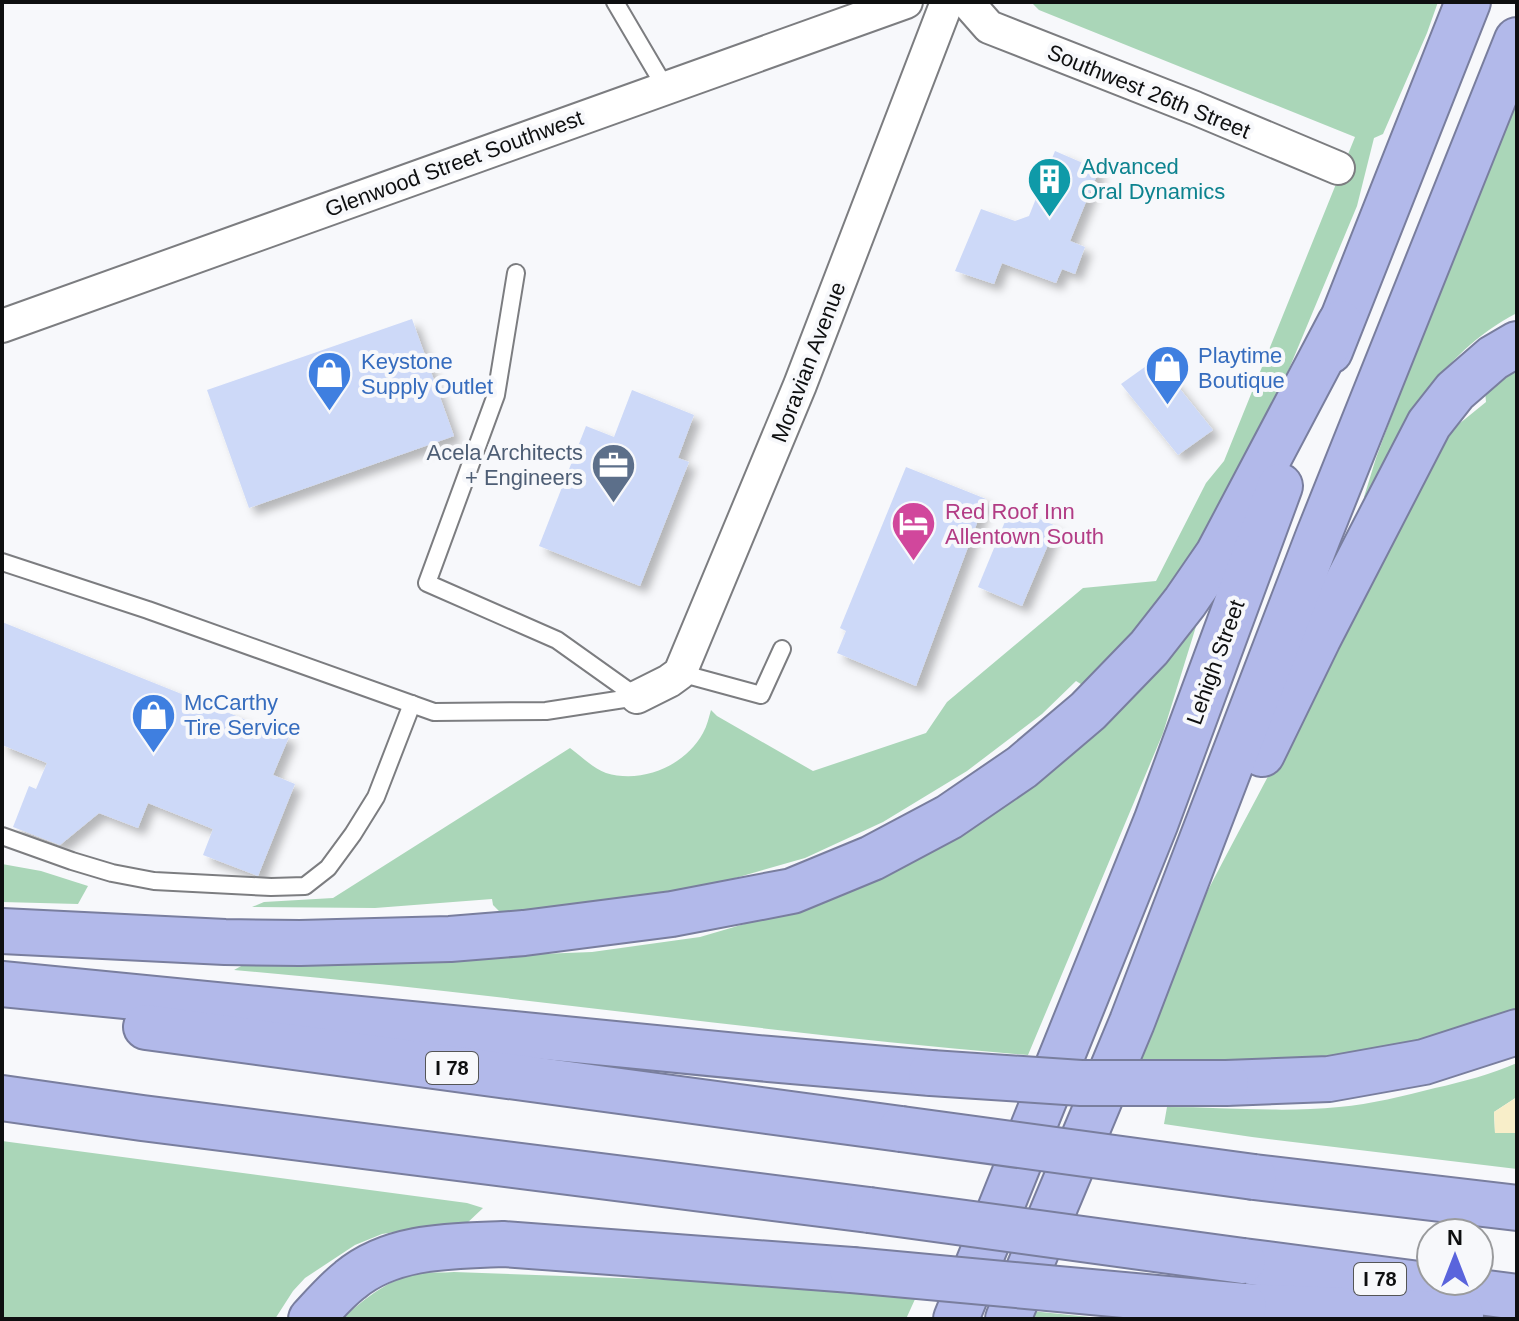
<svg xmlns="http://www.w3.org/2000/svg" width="1519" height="1321" font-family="Helvetica,sans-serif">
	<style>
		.green { fill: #aad6b8 }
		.sand { fill: #f8eec9 }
		.building { fill: #cdd9f8; filter: url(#shadow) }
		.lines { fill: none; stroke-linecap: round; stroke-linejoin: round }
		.lane-casing { stroke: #7c7d80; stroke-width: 20 }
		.street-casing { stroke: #7c7d80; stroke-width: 36 }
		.highway-casing { stroke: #797e9e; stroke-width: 48 }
		.lane { stroke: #fff; stroke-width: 16 }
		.street { stroke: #fff; stroke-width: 32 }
		.highway { stroke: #b2b9ea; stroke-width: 44 }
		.highway-bridge-casing { stroke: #797e9e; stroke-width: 48; stroke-linecap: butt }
		.highway-bridge { stroke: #b2b9ea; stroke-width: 44 }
		.labels { text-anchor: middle; stroke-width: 8; stroke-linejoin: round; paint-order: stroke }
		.shield { fill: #f7f8fb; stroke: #545556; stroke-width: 2 }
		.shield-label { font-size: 20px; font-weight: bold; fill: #0e0f10 }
		.street-label { font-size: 22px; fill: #0e0f10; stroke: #f7f8fb }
		.culture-label { font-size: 22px; fill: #0d838f; stroke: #f7f8fb; text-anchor: start }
		.shop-label { font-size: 22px; fill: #366cbe; stroke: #f7f8fb; text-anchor: start }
		.service-label { font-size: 22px; fill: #4e5e75; stroke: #f7f8fb; text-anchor: end }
		.hotel-label { font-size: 22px; fill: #b23c85; stroke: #f7f8fb; text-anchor: start }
	</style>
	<defs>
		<filter id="shadow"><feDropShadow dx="7" dy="7" stdDeviation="4" flood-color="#0004"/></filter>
	</defs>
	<rect width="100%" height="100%" fill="#f7f8fb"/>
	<g class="green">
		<path d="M1034 2H1438L1427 33 1383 134 1374 138 1357 206 1246 472 1184 583 1084 686 1076 681 1042 714 967 771 883 822 805 858 718 883 630 902 500 912 493 905 492 899 375 908 252 907 264 902 333 898 570 748C581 756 594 769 606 773 642 784 685 766 703 733 707 726 709 717 711 710L717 716 813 771 926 733 947 702 1083 588 1156 581 1206 483 1224 461 1355 137 1039 10 1033 4Z"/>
		<path d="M1517 94V313C1435 356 1407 424 1367 502L1364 497 1376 458 1438 292Z"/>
		<path d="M1517 366V1012L1382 1053 1298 1064 1130 1060C1169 957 1225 859 1276 761 1333 650 1387 537 1443 425L1454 428 1486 402 1485 391Z"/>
		<path d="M1198 620 1163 733 1028 1055C763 1033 500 993 234 970L252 960H378L592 952 700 937 796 909Z"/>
		<path d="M2 864 41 871 88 886 78 904 2 902Z"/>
		<path d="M1517 1063V1097L1494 1112 1495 1133H1517V1169L1252 1137 1164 1124 1167 1107C1224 1107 1282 1113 1339 1107 1372 1104 1403 1096 1435 1088 1463 1082 1491 1074 1517 1063Z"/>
		<path d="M2 1141 467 1203 483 1208 465 1225H438L382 1234 355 1245 305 1278 293 1291 275 1319H2Z"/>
		<path d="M454 1272 729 1282 916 1297 906 1319H342C364 1299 391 1277 421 1273 432 1272 443 1273 454 1272Z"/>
		<path d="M1031 1311 1109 1319H1028Z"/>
	</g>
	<path class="sand" d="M1517 1097V1133H1495L1494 1112Z"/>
	<g class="building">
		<path d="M1055 151 1099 170 1070 241 1085 247 1075 274 1062 269 1056 283 1002 263 994 284 955 271 981 209 1015 221 1029 216Z"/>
		<path d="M412 319 454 436 249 508 207 390Z"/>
		<path d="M1156 359 1213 430 1178 455 1121 384Z"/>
		<path d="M632 390 694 415 678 458 689 462 640 586 539 546 586 426 614 437Z"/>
		<path d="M906 467 986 499 916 686 837 653 846 631 840 628Z"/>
		<path d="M1011 507 1056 526 1022 606 978 587Z"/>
		<path d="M2 622 289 737 273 775 295 784 258 876 203 855 213 829 148 803 138 828 99 813 60 845 13 827 29 786 36 789 47 763 2 745Z"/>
	</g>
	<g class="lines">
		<defs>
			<g id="lane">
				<path d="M615 2 665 87"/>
				<path d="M516 273 496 395 427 583 557 640 637 697"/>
				<path d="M2 562 148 610 434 712 546 711 637 697"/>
				<path d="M680 673 761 695 782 649"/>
				<path d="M2 836 72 861 112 873 154 881 271 887 305 886 328 868 353 834 376 797 412 704"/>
			</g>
			<g id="street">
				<path d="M967 2 989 27 1195 108 1338 168"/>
				<path d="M2 326 906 2"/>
				<path d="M637 697 669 681 680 673 800 385 947 2"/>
			</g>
			<g id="highway">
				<path d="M1330 351 1468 2"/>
				<path d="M1262 754 1318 639 1429 424 1455 391 1493 358 1517 344"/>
				<path d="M2 931 225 942 300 943 450 939 524 933 672 914 792 891 872 858 949 817 1022 767 1088 711 1149 648 1185 602 1218 554 1340 323"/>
				<path d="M2 984 769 1059 931 1073"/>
				<path d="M146 1027 901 1129"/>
				<path d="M1226 1083 1329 1079 1424 1062 1517 1032"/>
				<path d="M2 1098 142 1118 869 1210"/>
				<path d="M1254 1177 1517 1208"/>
				<path d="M1243 1261 1517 1297"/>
				<path d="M1244 1306 1461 1315"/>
				<path d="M311 1319C323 1306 336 1291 350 1280 392 1245 452 1246 503 1244L852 1270"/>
				<path d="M956 1319 1156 822 1280 486"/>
				<path d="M1008 1319 1132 1022 1318 537 1517 40"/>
			</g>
		</defs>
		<use href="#lane" class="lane-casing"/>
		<use href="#street" class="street-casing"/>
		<use href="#highway" class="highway-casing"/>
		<use href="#lane" class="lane"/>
		<use href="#street" class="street"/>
		<use href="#highway" class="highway"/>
		<defs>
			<g id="highway-bridge">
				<path d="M931 1073 1081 1083H1226"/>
				<path d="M901 1129 1254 1177"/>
				<path d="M869 1210 1243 1261"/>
				<path d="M852 1270 1244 1306"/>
			</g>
		</defs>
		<use href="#highway-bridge" class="highway-bridge-casing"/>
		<use href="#highway-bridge" class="highway-bridge"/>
	</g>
	<defs>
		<symbol id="building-pin" viewBox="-11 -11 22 30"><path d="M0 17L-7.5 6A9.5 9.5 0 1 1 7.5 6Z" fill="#0f9aa8" stroke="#f7f8fb"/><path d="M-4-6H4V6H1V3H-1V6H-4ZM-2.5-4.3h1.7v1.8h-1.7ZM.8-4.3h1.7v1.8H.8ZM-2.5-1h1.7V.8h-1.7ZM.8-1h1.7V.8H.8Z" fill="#fff"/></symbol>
		<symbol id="shop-pin" viewBox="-11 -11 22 30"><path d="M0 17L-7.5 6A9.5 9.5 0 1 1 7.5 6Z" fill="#3f7fe0" stroke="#f7f8fb"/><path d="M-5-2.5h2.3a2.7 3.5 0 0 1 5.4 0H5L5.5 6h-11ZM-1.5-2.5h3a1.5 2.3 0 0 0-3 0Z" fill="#fff"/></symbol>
		<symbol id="office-pin" viewBox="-11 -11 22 30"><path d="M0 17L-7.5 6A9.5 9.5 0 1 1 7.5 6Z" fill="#5c6f8a" stroke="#f7f8fb"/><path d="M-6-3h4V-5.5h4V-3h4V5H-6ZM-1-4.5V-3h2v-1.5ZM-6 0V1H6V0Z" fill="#fff"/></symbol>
		<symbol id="hotel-pin" viewBox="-11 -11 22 30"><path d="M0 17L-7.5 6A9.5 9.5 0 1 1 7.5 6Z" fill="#d1479c" stroke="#f7f8fb"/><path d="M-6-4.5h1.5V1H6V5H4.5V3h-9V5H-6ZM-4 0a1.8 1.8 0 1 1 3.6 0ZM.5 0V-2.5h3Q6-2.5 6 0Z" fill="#fff"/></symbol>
	</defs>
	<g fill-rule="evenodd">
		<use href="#building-pin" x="1024" y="154" width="51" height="69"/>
		<use href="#shop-pin" x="1142" y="342" width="51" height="69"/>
		<use href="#shop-pin" x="304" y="348" width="51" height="69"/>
		<use href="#office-pin" x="588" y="440" width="51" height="69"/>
		<use href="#hotel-pin" x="888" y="498" width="51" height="69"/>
		<use href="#shop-pin" x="128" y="690" width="51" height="69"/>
	</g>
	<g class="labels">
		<g class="shield">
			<rect x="426" y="1052" width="52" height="32" rx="6"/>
			<rect x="1354" y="1263" width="52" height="32" rx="6"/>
		</g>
		<g class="shield-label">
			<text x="452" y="1075">I 78</text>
			<text x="1380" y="1286">I 78</text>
		</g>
		<g class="street-label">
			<text transform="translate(1149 91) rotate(22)" y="8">Southwest 26th Street</text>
			<text transform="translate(454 163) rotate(-20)" y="8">Glenwood Street Southwest</text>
			<text transform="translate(808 362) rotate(-69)" y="8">Moravian Avenue</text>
			<text transform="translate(1215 662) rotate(-70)" y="8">Lehigh Street</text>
		</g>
		<g class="culture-label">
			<text x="1081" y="174">Advanced<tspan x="1081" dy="25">Oral Dynamics</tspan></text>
		</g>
		<g class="shop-label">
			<text x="1198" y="363">Playtime<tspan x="1198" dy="25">Boutique</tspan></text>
			<text x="361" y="369">Keystone<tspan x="361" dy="25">Supply Outlet</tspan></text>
			<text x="184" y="710">McCarthy<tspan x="184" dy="25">Tire Service</tspan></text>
		</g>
		<g class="service-label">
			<text x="583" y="460">Acela Architects<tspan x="583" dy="25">+ Engineers</tspan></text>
		</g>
		<g class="hotel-label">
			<text x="945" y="519">Red Roof Inn<tspan x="945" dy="25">Allentown South</tspan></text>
		</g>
	</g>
	<rect width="1519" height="1321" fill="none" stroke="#0e0f10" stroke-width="8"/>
	<g transform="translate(1455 1257)"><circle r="38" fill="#f7f8fb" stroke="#9a9b9d" stroke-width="2"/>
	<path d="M0-6L14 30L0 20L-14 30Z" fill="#5a64dc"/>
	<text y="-12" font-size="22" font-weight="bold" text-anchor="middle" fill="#0e0f10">N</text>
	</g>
</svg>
